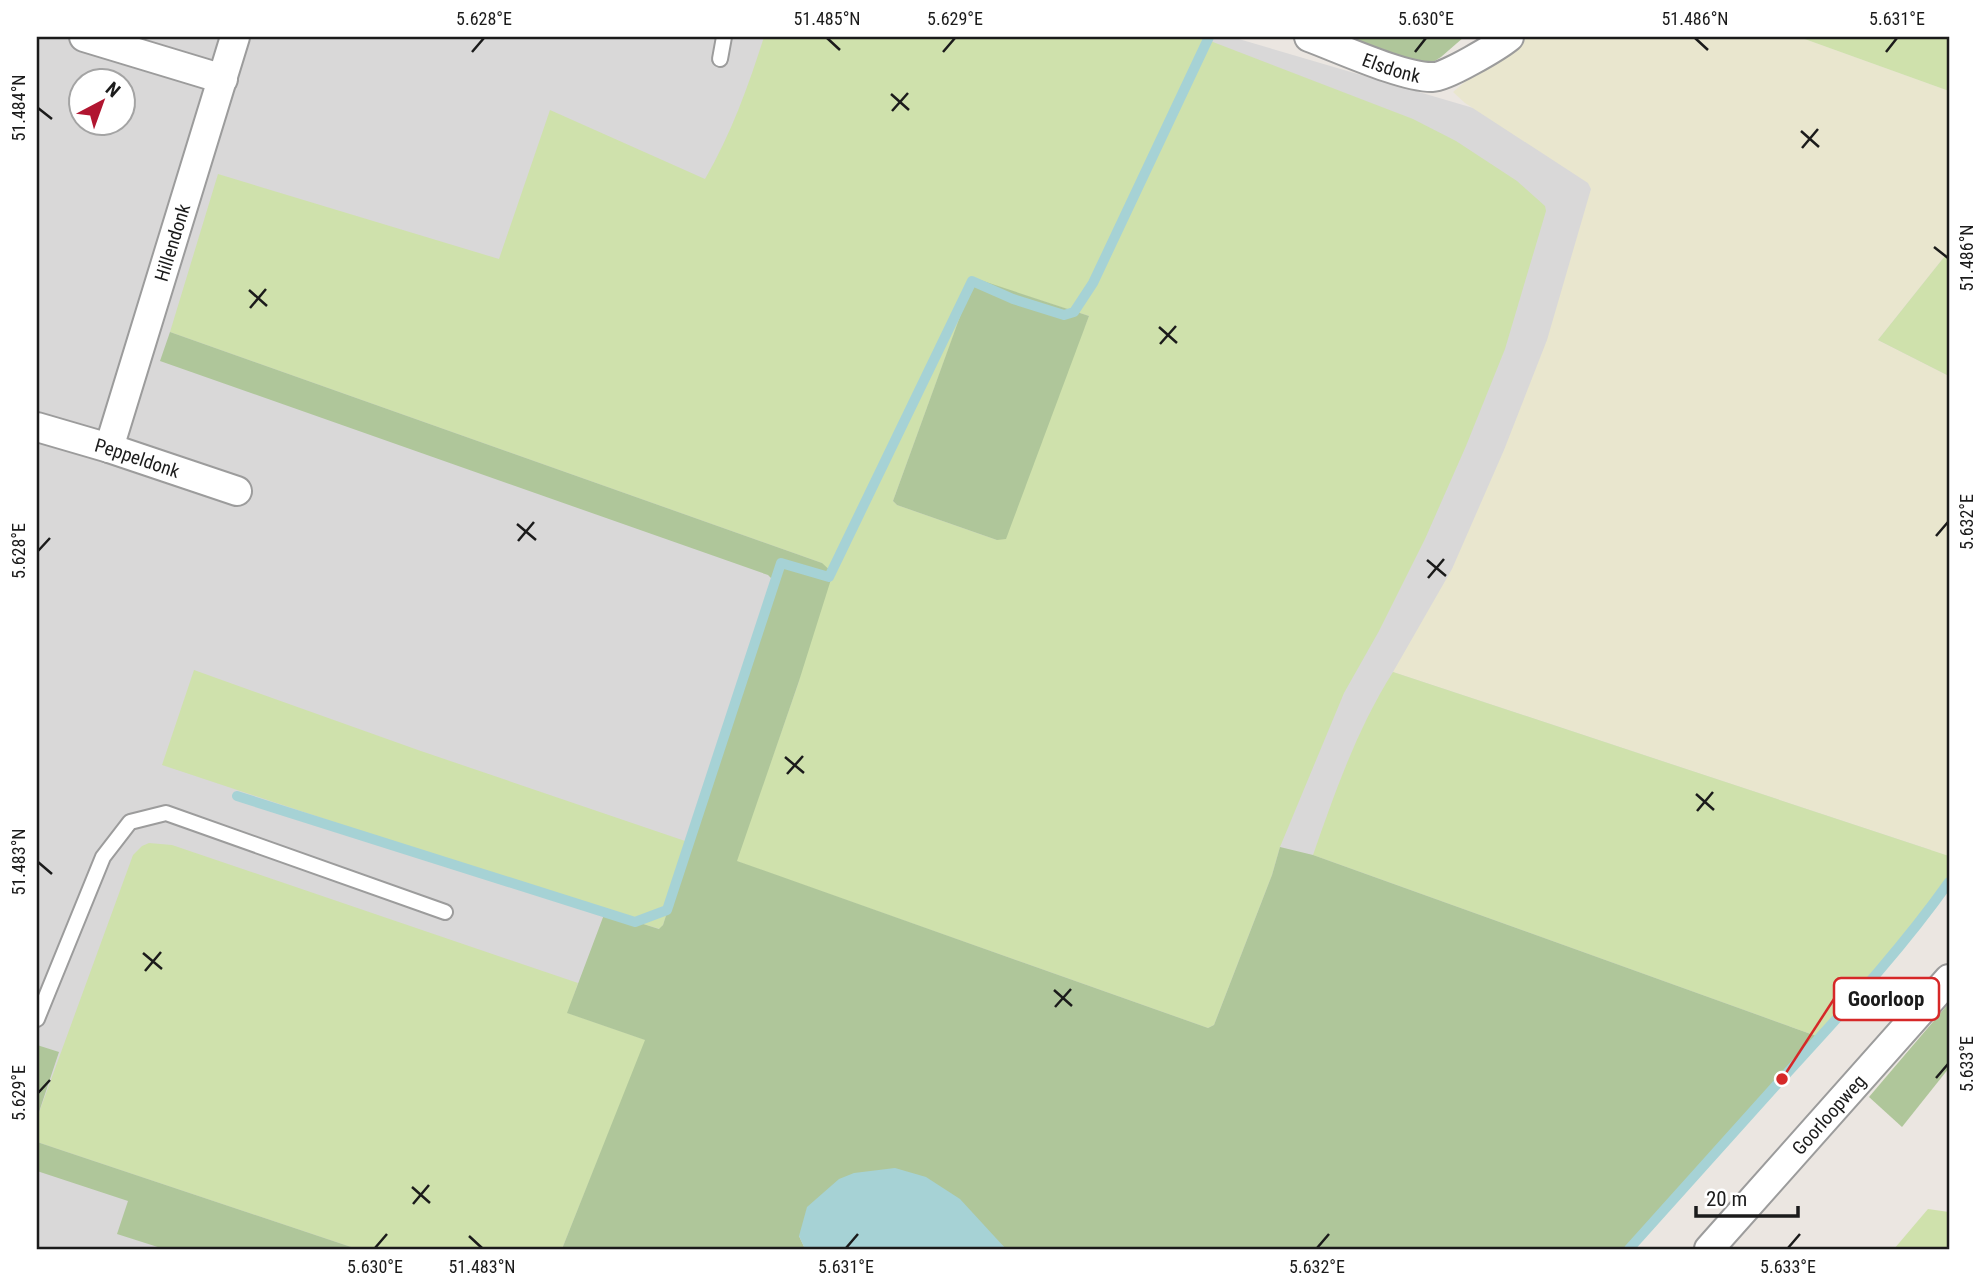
<svg xmlns="http://www.w3.org/2000/svg" width="1986" height="1286" font-family="'Roboto Condensed',sans-serif">
	<style>
		.residential { fill: #d9d8d8; fill-rule: evenodd }
		.farmland { fill: #e9e6ce }
		.grass { fill: #cfe1ac; fill-rule: evenodd }
		.forest { fill: #afc69a }
		.water { fill: #a6d2d5 }
		.lines { fill: none; stroke-linecap: round; stroke-linejoin: round }
		.stream { stroke: #a6d2d5; stroke-width: 10 }
		.lane-casing { stroke: #9c9c9c; stroke-width: 18 }
		.street-casing { stroke: #9c9c9c; stroke-width: 32 }
		.lane { stroke: #fff; stroke-width: 14 }
		.street { stroke: #fff; stroke-width: 28 }
		.ticks { fill: none; stroke: #1b1b1b; stroke-width: 2.5 }
		.labels { text-anchor: middle; stroke-width: 5; stroke-linejoin: round; paint-order: stroke }
		.street-label { font-size: 19px; fill: #1b1b1b; stroke: #fff }
		.leader { fill: none; stroke: #d62828; stroke-width: 2.5 }
		.callout-dot { fill: #d62828; stroke: #fff; stroke-width: 2.5 }
		.callout { fill: #fff; stroke: #d62828; stroke-width: 2.5 }
		.callout-label { font-size: 21px; text-anchor: middle; font-weight: bold; fill: #1b1b1b }
		.neatline { fill: none; stroke: #1b1b1b; stroke-width: 2.5 }
		.ticks-label { font-size: 18px; text-anchor: middle; fill: #1b1b1b }
	</style>
	<rect width="100%" height="100%" fill="#ebe6e1"/>
	<path class="residential" d="M37 37H1232L1949 248V827L1612 1249H37ZM80 80H122V122H80Z"/>
	<path class="farmland" d="M1517 37H1799L1949 91V251L1878 340 1949 376V856L1393 672 1452 569 1504 450 1547 340 1591 189 1588 183 1465 103 1453 92Z"/>
	<g class="grass">
		<path d="M764 37H1200L1413 119 1456 141 1517 181 1545 206 1546 211 1505 349 1466 446 1425 539 1379 631 1344 693 1280 847 1272 875 1214 1025 1208 1028 736 861 799 681 822 563 170 332 218 174 499 259 550 110 705 179C731 134 748 87 764 37ZM974 279 1089 316 997 540 897 505 893 501Z"/>
		<path d="M1799 37H1949V91Z"/>
		<path d="M1949 251V376L1878 340Z"/>
		<path d="M194 670 418 750 691 843 663 925 660 929 629 920 162 765Z"/>
		<path d="M1393 672 1949 856V882L1922 920 1822 1038 1313 855C1335 792 1357 729 1393 672Z"/>
		<path d="M149 843 172 845 578 983 568 1013 646 1040 562 1249H357L37 1142V1118L133 855 142 846Z"/>
		<path d="M1928 1209 1949 1212V1249H1894Z"/>
	</g>
	<g class="forest">
		<path d="M1306 37H1464L1441 57 1419 71Z"/>
		<path d="M974 278 1089 316 1006 539 997 540 897 505 893 501Z"/>
		<path d="M170 332 822 563 833 573 799 681 737 861 1208 1028 1214 1025 1272 875 1280 847 1313 855 1822 1038 1782 1079 1629 1249H1006L995 1239 799 1236 805 1249H562L645 1040 567 1013 605 912 659 929 663 925 774 581 768 575 160 361Z"/>
		<path d="M1949 1003V1068L1902 1127 1869 1097Z"/>
		<path d="M37 1045 59 1052 37 1118Z"/>
		<path d="M37 1142 357 1249H164L117 1234 128 1201 37 1171Z"/>
	</g>
	<path class="water" d="M895 1168 926 1177 960 1199 1006 1249H805L799 1236 807 1207 839 1179 854 1173Z"/>
	<g class="lines">
		<g class="stream">
			<path d="M237 796 635 922 667 910 781 563 829 577 972 281 1013 299 1064 315 1074 312 1093 283 1209 37"/>
			<path d="M1629 1249C1679 1193 1729 1137 1779 1082 1838 1017 1898 954 1949 882"/>
		</g>
		<defs>
			<g id="lane">
				<path d="M720 59 724 37"/>
				<path d="M37 1019 103 857 130 822 166 813 445 912"/>
			</g>
			<g id="street">
				<path d="M84 37 223 79"/>
				<path id="s1" d="M1309 37C1339 48 1404 78 1433 77 1446 77 1498 46 1509 37"/>
				<path id="s2" d="M37 427 109 448 237 491"/>
				<path id="s3" d="M109 448 235 37"/>
				<path id="s4" d="M1709 1249 1949 979"/>
			</g>
		</defs>
		<use href="#lane" class="lane-casing"/>
		<use href="#street" class="street-casing"/>
		<use href="#lane" class="lane"/>
		<use href="#street" class="street"/>
	</g>
	<path class="ticks" d="M827 38 840 50M1695 38 1708 50M472 52 484 38M943 52 955 38M1415 52 1426 38M1886 52 1897 38M891 94 909 110M38 108 52 119M892 111 908 93M1801 131 1819 147M1802 148 1818 129M1934 247 1948 258M249 290 267 306M250 308 266 289M1159 327 1177 343M1160 344 1176 326M517 524 536 540M1936 536 1948 522M518 541 534 522M38 551 50 538M1427 560 1446 576M1428 578 1444 559M785 757 804 773M787 774 803 756M1696 794 1714 810M1697 811 1713 792M38 862 52 874M143 953 162 969M145 971 161 952M1054 990 1072 1006M1055 1007 1071 989M1936 1078 1948 1064M38 1093 50 1080M412 1187 430 1203M413 1204 429 1185M469 1236 482 1248M375 1248 387 1234M846 1248 858 1234M1317 1248 1329 1234M1788 1248 1800 1234"/>
	<g class="labels">
		<g class="street-label">
			<text dy="7" stroke="none"><textPath href="#s1" startOffset="88">Elsdonk</textPath></text>
			<text dy="7" stroke="none"><textPath href="#s3" startOffset="215">Hillendonk</textPath></text>
			<text dy="7" stroke="none"><textPath href="#s2" startOffset="105">Peppeldonk</textPath></text>
			<text dy="7" stroke="none"><textPath href="#s4" startOffset="180">Goorloopweg</textPath></text>
		</g>
	</g>
	<path class="leader" d="M1782 1079L1834 999"/>
	<circle class="callout-dot" cx="1782" cy="1079" r="7"/>
	<rect class="callout" x="1834" y="978" width="105" height="42" rx="7"/>
	<g class="callout-label">
		<text x="1886" y="1006">Goorloop</text>
	</g>
	<rect width="1986" height="1286" fill="none" stroke="#ffffff" stroke-width="77"/>
	<g transform="translate(102 102) rotate(41)"><circle r="33" fill="#ffffff" stroke="#a4a4a4" stroke-width="2"/>
	<path d="M0-5L12 26L0 18L-12 26Z" fill="#b11530"/>
	<text y="-10" font-size="19" font-weight="bold" text-anchor="middle" fill="#1b1b1b">N</text>
	</g>
	<path d="M1696 1206v10h102v-10" fill="none" stroke="#1b1b1b" stroke-width="3.5"/>
	<text x="1706" y="1206" font-size="21" fill="#1b1b1b" stroke="#ffffff" stroke-width="5" paint-order="stroke">20 m</text>
	<rect x="38" y="38" width="1910" height="1210" class="neatline"/>
	<g class="ticks-label">
		<text x="484" y="25">5.628°E</text>
		<text x="827" y="25">51.485°N</text>
		<text x="955" y="25">5.629°E</text>
		<text x="1426" y="25">5.630°E</text>
		<text x="1695" y="25">51.486°N</text>
		<text x="1897" y="25">5.631°E</text>
		<text transform="translate(19 108) rotate(-90)" y="6">51.484°N</text>
		<text transform="translate(1967 258) rotate(-90)" y="6">51.486°N</text>
		<text transform="translate(1967 522) rotate(-90)" y="6">5.632°E</text>
		<text transform="translate(19 551) rotate(-90)" y="6">5.628°E</text>
		<text transform="translate(19 862) rotate(-90)" y="6">51.483°N</text>
		<text transform="translate(1967 1064) rotate(-90)" y="6">5.633°E</text>
		<text transform="translate(19 1093) rotate(-90)" y="6">5.629°E</text>
		<text x="375" y="1273">5.630°E</text>
		<text x="482" y="1273">51.483°N</text>
		<text x="846" y="1273">5.631°E</text>
		<text x="1317" y="1273">5.632°E</text>
		<text x="1788" y="1273">5.633°E</text>
	</g>
</svg>
